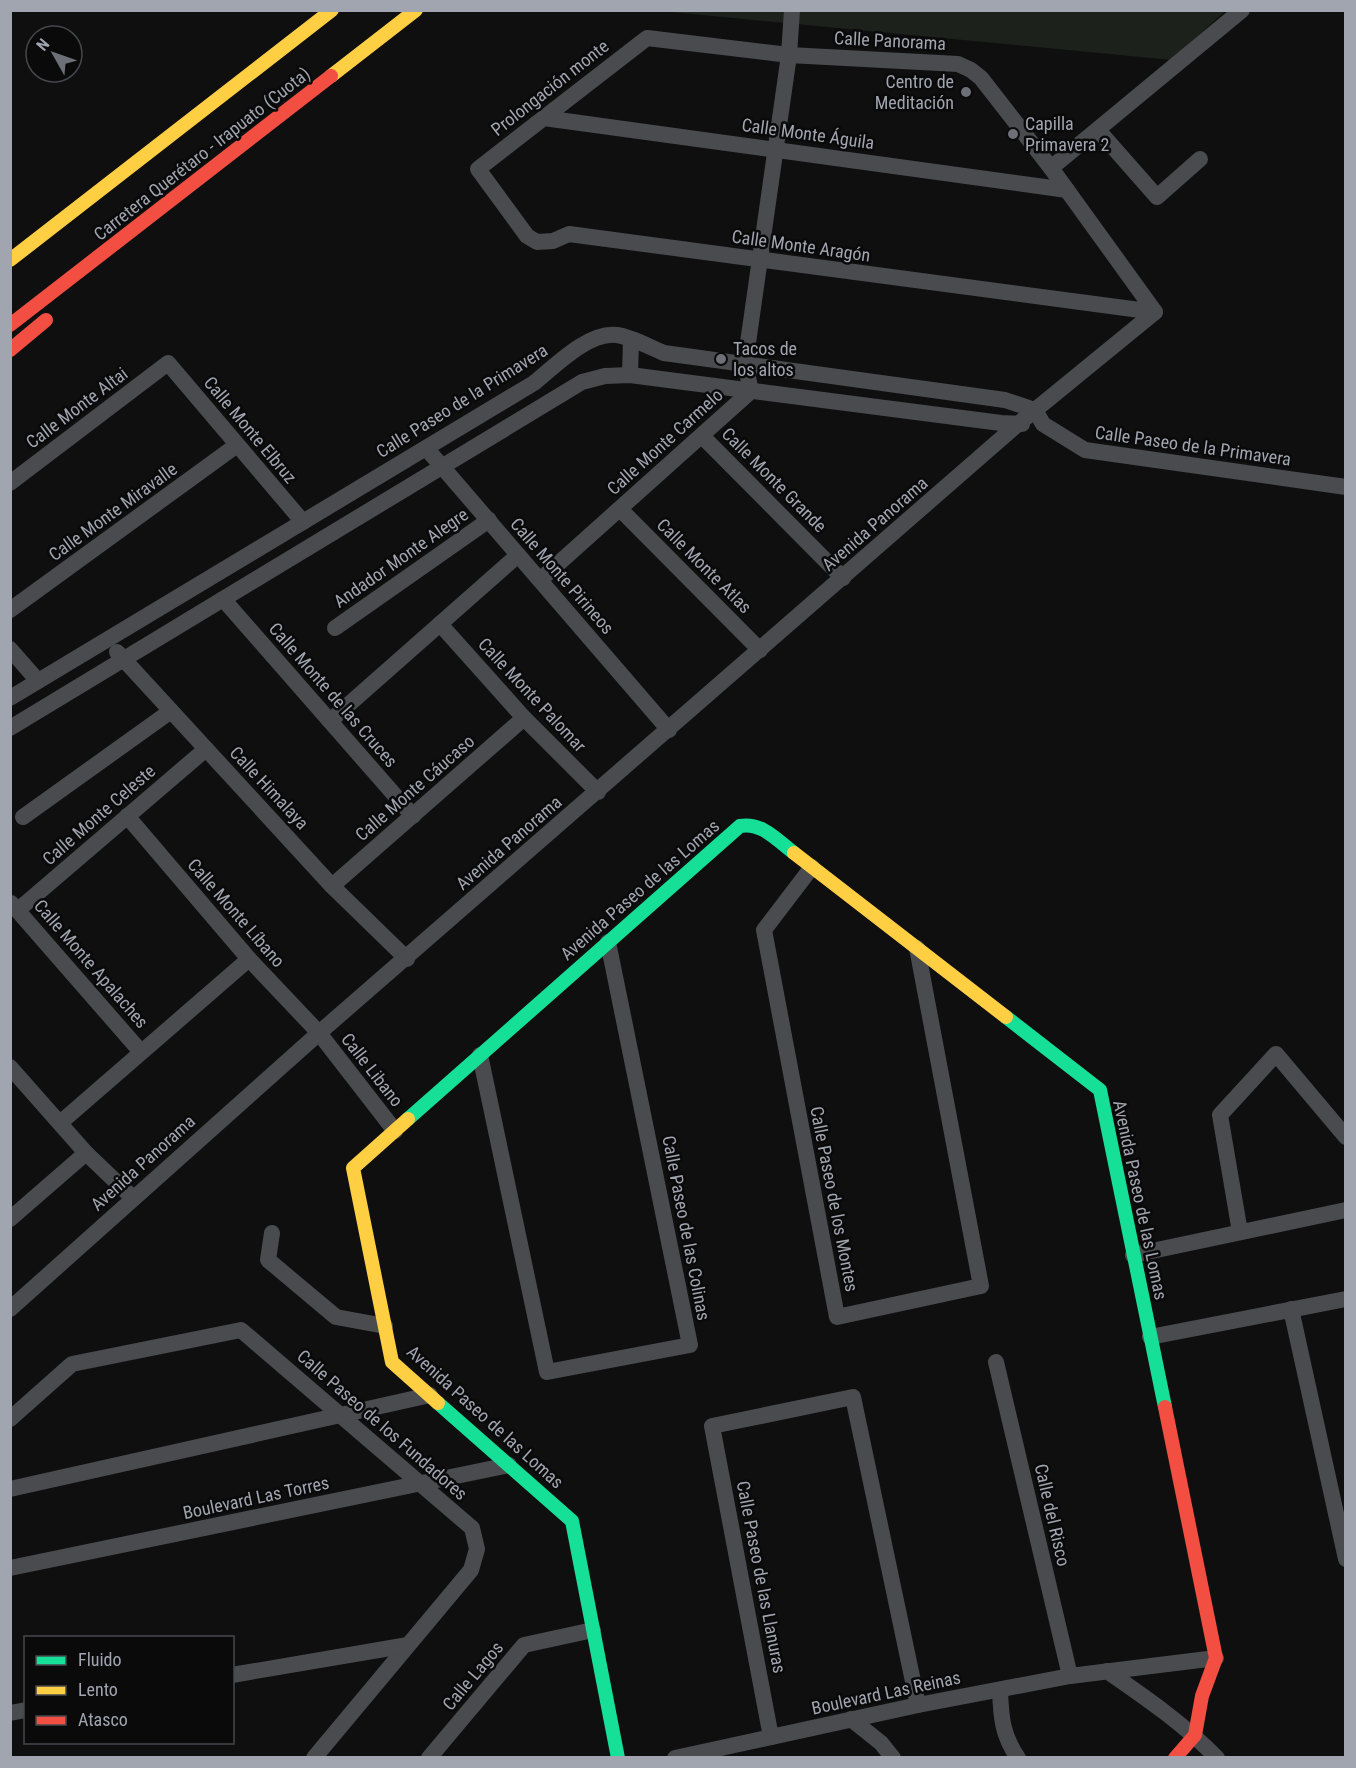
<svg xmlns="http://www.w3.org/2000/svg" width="1356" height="1768" font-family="'Roboto Condensed',sans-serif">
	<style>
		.green { fill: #1c211c }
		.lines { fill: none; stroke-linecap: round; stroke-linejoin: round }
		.street { stroke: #4a4b4e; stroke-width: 16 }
		.fast { stroke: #16e098; stroke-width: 14 }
		.slow { stroke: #ffcf43; stroke-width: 14 }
		.jam { stroke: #f24e42; stroke-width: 14 }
		.poi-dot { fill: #6e7078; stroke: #0a0a0b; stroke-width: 2 }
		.labels { text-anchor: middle; stroke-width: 5; stroke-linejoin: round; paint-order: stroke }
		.street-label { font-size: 18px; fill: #a1a5b0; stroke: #0a0a0b }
		.poi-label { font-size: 18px; fill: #a1a5b0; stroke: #0a0a0b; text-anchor: start }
	</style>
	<rect width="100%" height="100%" fill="#0f0f10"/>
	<path class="green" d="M661 11H1225L1172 60Z"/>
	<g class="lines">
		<g class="street">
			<path d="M647 38 789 55 958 64 971 70 981 78 1051 168 1155 312 569 234 553 241 537 242 527 236 478 169Z"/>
			<path d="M544 118 1067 190"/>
			<path d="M1098 130 1157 197 1200 159"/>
			<path d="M1051 168 1242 10"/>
			<path d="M630 375 631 339"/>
			<path d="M702 436 843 578"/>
			<path d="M426 448 669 730"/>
			<path d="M10 483 168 363 303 522"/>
			<path d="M620 509 760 650"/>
			<path d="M540 580 751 391 745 364 789 55 792 10"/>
			<path d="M223 599 413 816"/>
			<path d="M10 610 237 445"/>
			<path d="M440 624 524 718 598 792"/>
			<path d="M335 628 489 520"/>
			<path d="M10 649 38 681"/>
			<path d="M117 652 332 886 407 959"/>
			<path d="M10 698 534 383C555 366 589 331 617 335 632 337 649 347 664 353L1005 400 1035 410 1043 424 1085 450 1346 487"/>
			<path d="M330 721 518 555"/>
			<path d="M10 728 582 382 605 376 630 375 1001 423 1022 424"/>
			<path d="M127 816 249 959 319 1033 395 1131"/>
			<path d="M23 817 171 711"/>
			<path d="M812 867 764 930 837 1317 981 1286 917 948"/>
			<path d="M332 886 524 718"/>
			<path d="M11 903 141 1052"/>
			<path d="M18 910 206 749"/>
			<path d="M480 1055 547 1372 690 1345 608 942"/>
			<path d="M10 1067 86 1153 133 1198"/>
			<path d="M60 1123 249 959"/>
			<path d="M10 1219 86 1153"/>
			<path d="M1240 1232 1220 1115 1276 1054 1346 1137"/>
			<path d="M272 1233 268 1260 336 1317 385 1326"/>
			<path d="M1133 1255 1346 1210"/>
			<path d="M10 1309 319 1033 1018 424 1155 312"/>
			<path d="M1291 1309 1346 1559"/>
			<path d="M1150 1337 1346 1299"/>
			<path d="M996 1362 1070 1676"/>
			<path d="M10 1419 72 1364 241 1330 472 1528 477 1549 471 1570 314 1758"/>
			<path d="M10 1489 430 1395"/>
			<path d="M10 1568 509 1465"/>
			<path d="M1107 1671C1146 1698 1184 1724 1217 1758"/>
			<path d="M232 1675 408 1645"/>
			<path d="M1000 1690C1001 1717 1002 1735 1018 1758"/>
			<path d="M10 1713 26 1710"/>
			<path d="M851 1719 881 1743 893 1758"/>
			<path d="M771 1737 712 1426 853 1397 918 1705"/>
			<path d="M429 1758 524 1645 593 1630"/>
			<path d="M675 1758 918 1705 1070 1676 1216 1658"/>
		</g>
		<g class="fast">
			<path d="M1006 1017 1100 1090 1165 1407"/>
			<path d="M408 1119 740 826C762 822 777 840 794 853"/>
			<path d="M438 1403 572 1521 618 1758"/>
		</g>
		<g class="slow">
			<path d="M331 76 416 10"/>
			<path d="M10 260 332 10"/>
			<path d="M794 853 1006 1017"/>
			<path d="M408 1119 353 1168 392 1362 438 1403"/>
		</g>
		<g class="jam">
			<path d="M10 325 331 76"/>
			<path d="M10 350 46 320"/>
			<path d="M1165 1407 1216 1658 1202 1696 1195 1735 1175 1758"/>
		</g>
	</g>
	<g class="poi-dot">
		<circle cx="966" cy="92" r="6"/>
		<circle cx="1013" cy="134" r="6"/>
		<circle cx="721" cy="359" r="6"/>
	</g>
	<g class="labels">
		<g class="street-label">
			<text transform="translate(890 41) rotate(3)" y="6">Calle Panorama</text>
			<text transform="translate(550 88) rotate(-38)" y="6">Prolongación monte</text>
			<text transform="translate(808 134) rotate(8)" y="6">Calle Monte Águila</text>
			<text transform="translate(202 154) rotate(-38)" y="6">Carretera Querétaro - Irapuato (Cuota)</text>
			<text transform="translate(801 246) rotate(8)" y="6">Calle Monte Aragón</text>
			<text transform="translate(462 401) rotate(-32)" y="6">Calle Paseo de la Primavera</text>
			<text transform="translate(77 408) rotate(-37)" y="6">Calle Monte Altai</text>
			<text transform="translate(250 430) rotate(50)" y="6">Calle Monte Elbruz</text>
			<text transform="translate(665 442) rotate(-42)" y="6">Calle Monte Carmelo</text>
			<text transform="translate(1193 446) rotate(8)" y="6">Calle Paseo de la Primavera</text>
			<text transform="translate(774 480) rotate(45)" y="6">Calle Monte Grande</text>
			<text transform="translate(113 512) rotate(-36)" y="6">Calle Monte Miravalle</text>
			<text transform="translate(875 524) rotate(-41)" y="6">Avenida Panorama</text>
			<text transform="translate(401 558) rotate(-35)" y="6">Andador Monte Alegre</text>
			<text transform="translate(704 566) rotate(45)" y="6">Calle Monte Atlas</text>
			<text transform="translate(562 576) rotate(49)" y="6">Calle Monte Pirineos</text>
			<text transform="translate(333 695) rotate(49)" y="6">Calle Monte de las Cruces</text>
			<text transform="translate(532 695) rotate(47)" y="6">Calle Monte Palomar</text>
			<text transform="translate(269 788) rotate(47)" y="6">Calle Himalaya</text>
			<text transform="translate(415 788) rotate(-41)" y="6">Calle Monte Cáucaso</text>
			<text transform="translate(99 815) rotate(-41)" y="6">Calle Monte Celeste</text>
			<text transform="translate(509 843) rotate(-41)" y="6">Avenida Panorama</text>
			<text transform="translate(640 890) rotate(-41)" y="6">Avenida Paseo de las Lomas</text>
			<text transform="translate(236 913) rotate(49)" y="6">Calle Monte Líbano</text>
			<text transform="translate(91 964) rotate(49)" y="6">Calle Monte Apalaches</text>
			<text transform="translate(372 1070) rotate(52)" y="6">Calle Libano</text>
			<text transform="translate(143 1163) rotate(-42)" y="6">Avenida Panorama</text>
			<text transform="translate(834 1199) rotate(79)" y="6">Calle Paseo de los Montes</text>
			<text transform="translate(1140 1200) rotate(78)" y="6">Avenida Paseo de las Lomas</text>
			<text transform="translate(686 1228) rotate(79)" y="6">Calle Paseo de las Colinas</text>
			<text transform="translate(485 1417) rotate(42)" y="6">Avenida Paseo de las Lomas</text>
			<text transform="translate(382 1425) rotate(41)" y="6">Calle Paseo de los Fundadores</text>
			<text transform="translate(256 1498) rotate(-12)" y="6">Boulevard Las Torres</text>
			<text transform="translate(1052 1515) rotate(77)" y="6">Calle del Risco</text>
			<text transform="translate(761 1577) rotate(79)" y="6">Calle Paseo de las Llanuras</text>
			<text transform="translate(473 1676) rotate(-50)" y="6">Calle Lagos</text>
			<text transform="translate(886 1693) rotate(-12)" y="6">Boulevard Las Reinas</text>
		</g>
		<g class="poi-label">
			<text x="954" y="88" text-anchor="end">Centro de<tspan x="954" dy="21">Meditación</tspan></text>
			<text x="1025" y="130">Capilla<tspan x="1025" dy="21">Primavera 2</tspan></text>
			<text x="733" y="355">Tacos de<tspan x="733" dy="21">los altos</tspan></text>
		</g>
	</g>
	<rect width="1356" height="1768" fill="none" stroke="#a1a5b0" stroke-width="24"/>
	<rect x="24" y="1636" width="210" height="108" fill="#0a0a0b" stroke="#46484d" stroke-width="1.5"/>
	<rect x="36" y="1656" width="30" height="9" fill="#16e098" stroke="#46484d" stroke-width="1.5"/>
	<text x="78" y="1666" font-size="18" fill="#a1a5b0">Fluido</text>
	<rect x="36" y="1686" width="30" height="9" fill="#ffcf43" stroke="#46484d" stroke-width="1.5"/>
	<text x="78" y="1696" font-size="18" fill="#a1a5b0">Lento</text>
	<rect x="36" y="1716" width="30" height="9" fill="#f24e42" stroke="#46484d" stroke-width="1.5"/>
	<text x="78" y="1726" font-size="18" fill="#a1a5b0">Atasco</text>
	<g transform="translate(54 54) rotate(310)"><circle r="28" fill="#0a0a0b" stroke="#46484d" stroke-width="1.5"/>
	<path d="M0-4.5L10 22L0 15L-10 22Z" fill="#6e7078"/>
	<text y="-9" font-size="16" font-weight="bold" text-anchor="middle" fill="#a1a5b0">N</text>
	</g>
</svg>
